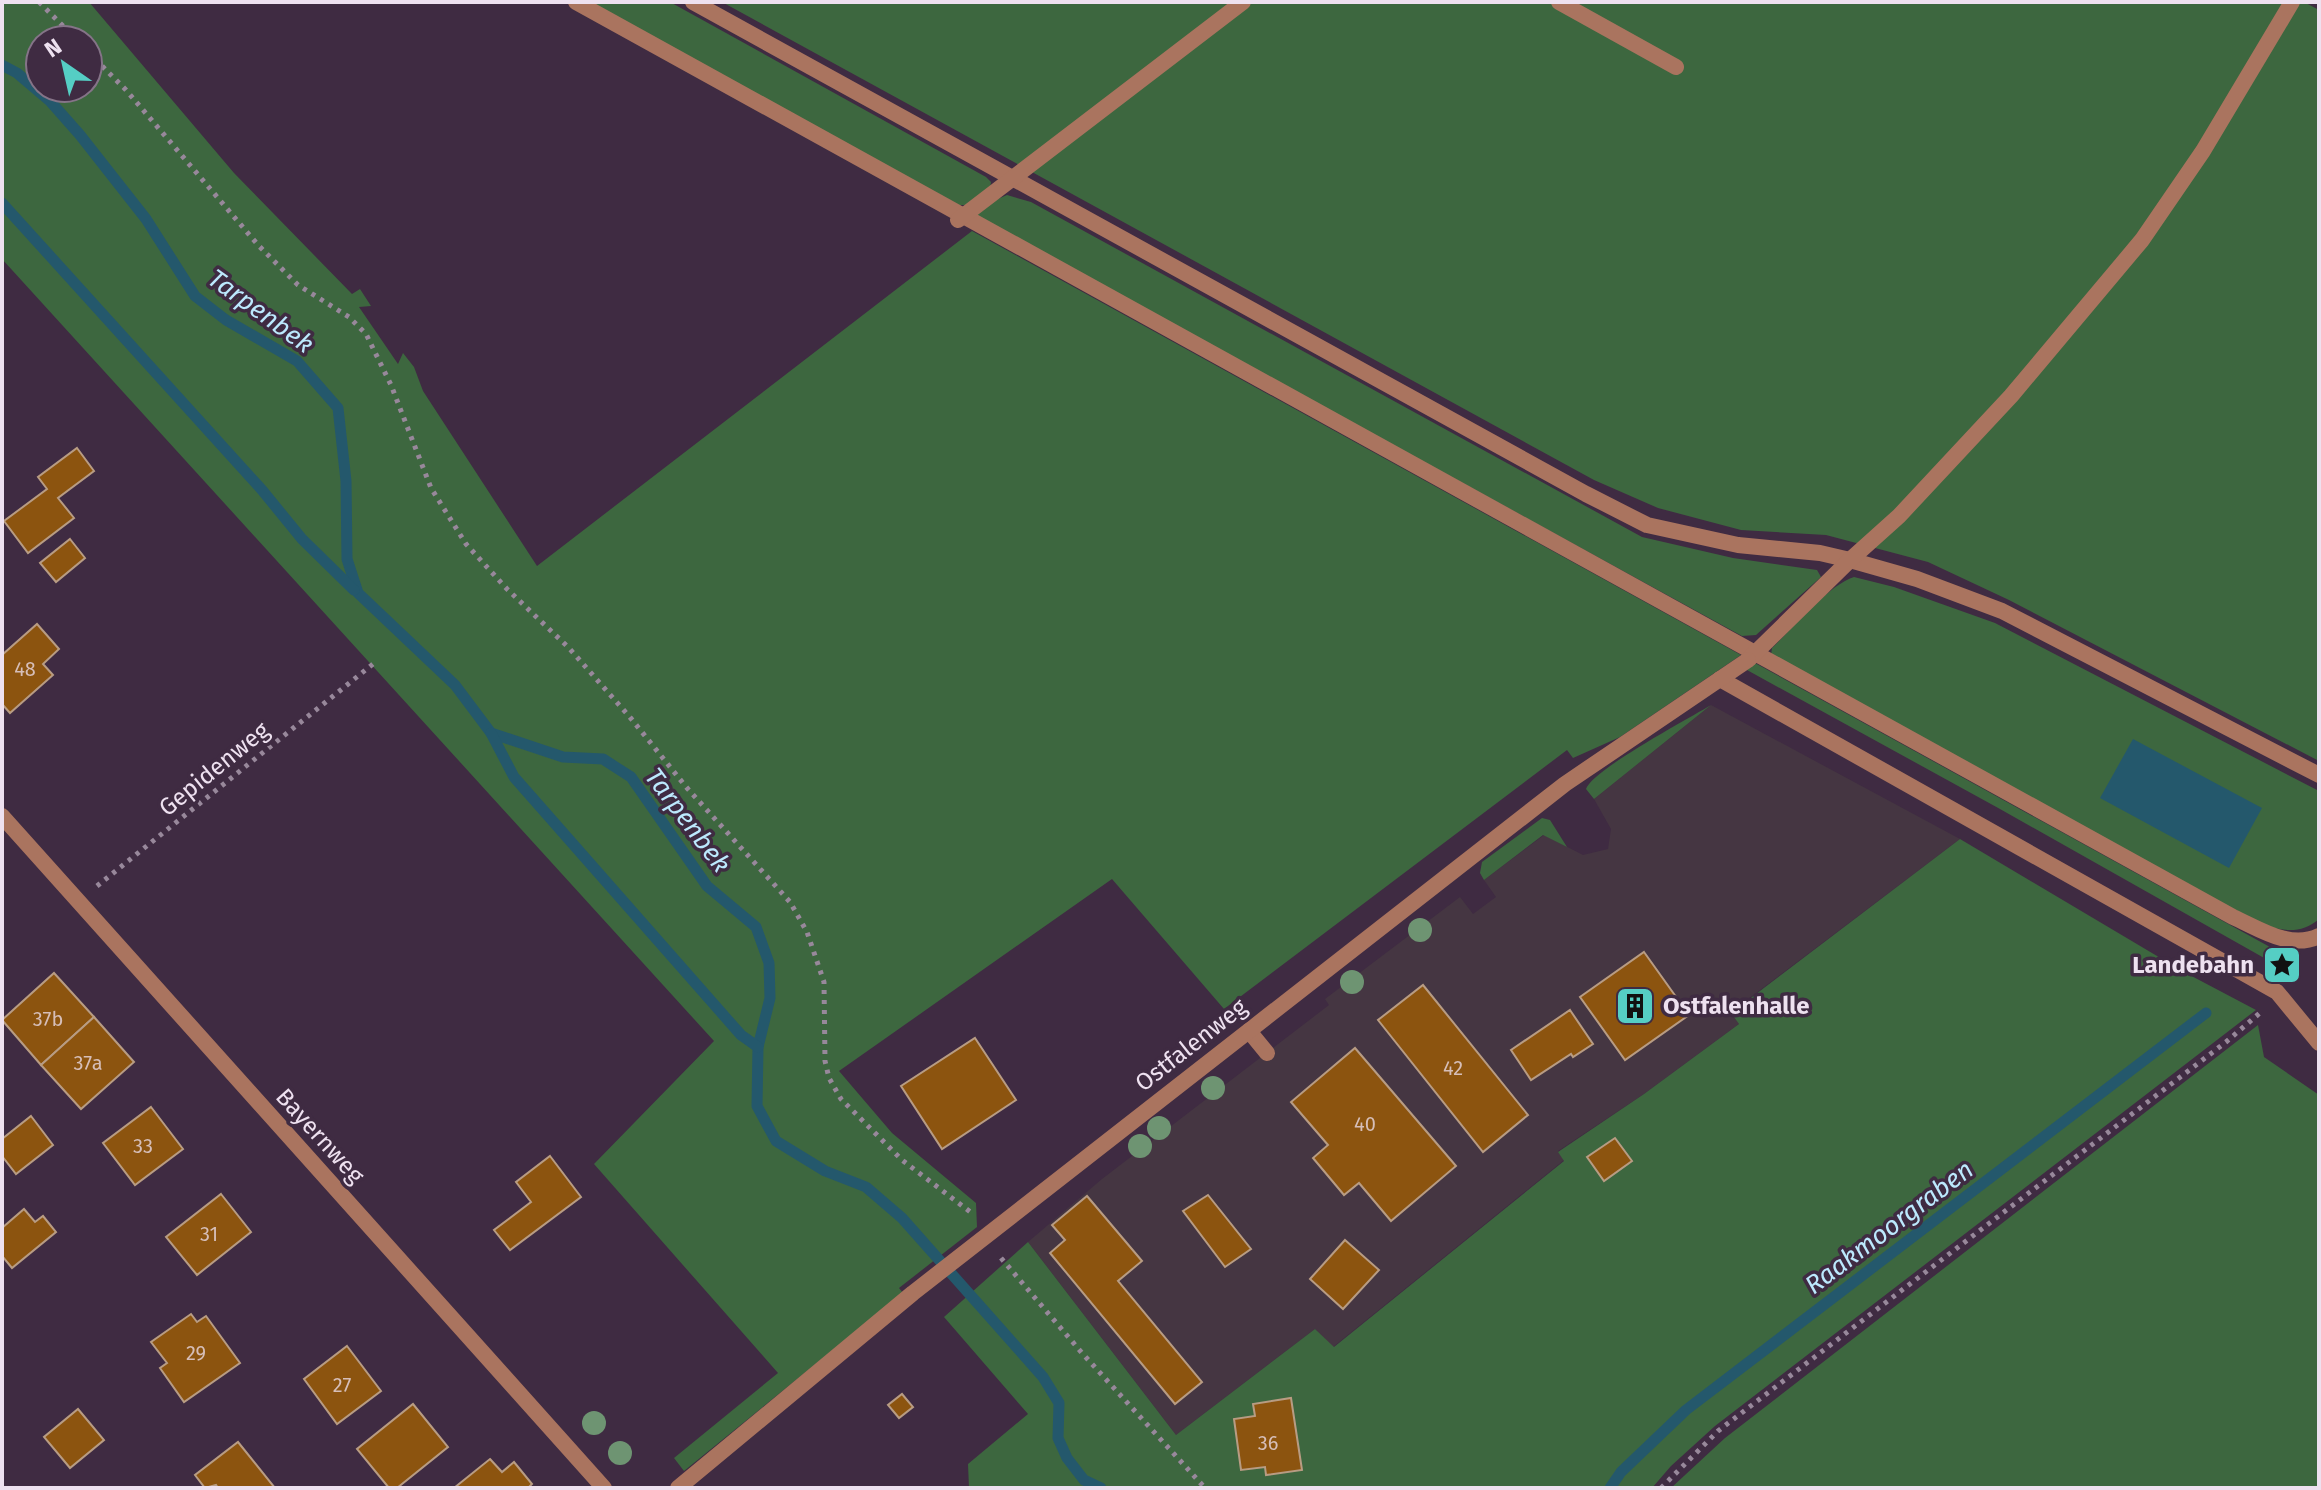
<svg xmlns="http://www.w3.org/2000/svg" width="2321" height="1490" font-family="'Fira Sans',sans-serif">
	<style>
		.commercial { fill: #453642 }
		.green { fill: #3d673f; fill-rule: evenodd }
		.water { fill: #24586c }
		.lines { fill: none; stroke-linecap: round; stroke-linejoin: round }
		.stream { stroke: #24586c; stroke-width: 11 }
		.building { fill: #8c540f; stroke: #b89c83; stroke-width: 2 }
		.path { stroke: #98889b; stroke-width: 5; stroke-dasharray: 4 6; stroke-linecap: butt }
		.service { stroke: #aa745f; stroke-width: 16 }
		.minor { stroke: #aa745f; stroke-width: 16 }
		.tree { fill: #6e9472 }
		.labels { text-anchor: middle; stroke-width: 7; stroke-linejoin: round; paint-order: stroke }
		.number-label { font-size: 20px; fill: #d6beb8 }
		.street-label { font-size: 24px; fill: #eee1f0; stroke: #3f2b42 }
		.poi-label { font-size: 24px; font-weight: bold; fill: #eee1f0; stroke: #3f2b42; text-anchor: end }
		.water-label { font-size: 26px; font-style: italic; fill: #bce9fd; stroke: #3f2b42 }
	</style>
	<rect width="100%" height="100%" fill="#3f2b42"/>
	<path class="commercial" d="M1711 705 1960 839 1731 1012 1739 1024 1644 1094 1558 1151 1564 1160 1333 1347 1315 1329 1176 1435 1028 1242 1102 1179 1329 1005 1325 999 1460 897 1473 914 1496 897 1484 880 1544 835 1583 855 1608 849 1611 829 1594 799Z"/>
	<g class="green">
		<path d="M2 2H89L234 173 352 294 360 289 371 306 359 307 398 364 403 353 414 367 423 391 537 566 972 231 1741 655 1620 737 1573 758 1567 750 1224 1009 1112 879 839 1071 892 1133 976 1203 977 1227 899 1288 903 1293 684 1471 674 1458 778 1373 594 1164 714 1041 2 259ZM40 40H88V88H40Z"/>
		<path d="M588 2H670L986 177 991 182 990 189 969 205H959Z"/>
		<path d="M722 2H2304L2319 10V761L2009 600 1928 562 1826 535 1741 530 1658 508 1594 480Z"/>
		<path d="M1007 195 1031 202 1642 537 1733 558 1817 570 1821 577 1756 635 1742 636 973 215 993 201Z"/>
		<path d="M1854 577 1894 587 1995 623 2319 791V919C2293 942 2261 924 2234 911L1771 655 1772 648C1793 628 1827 586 1854 577Z"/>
		<path d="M1755 663 2279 952 2273 963 2000 809 1747 670Z"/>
		<path d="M1711 705 1594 799 1586 789C1592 770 1688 719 1711 705Z"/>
		<path d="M1542 818 1550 820 1567 847 1543 835 1484 880 1480 873 1482 862Z"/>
		<path d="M1960 839 2184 972 2256 1010 1715 1426 1671 1466 1652 1488H969L968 1464 1028 1414 944 1317 1028 1242 1176 1435 1315 1329 1334 1347 1564 1161 1558 1152 1644 1094 1739 1024 1731 1013Z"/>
		<path d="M2258 1025 2264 1057 2319 1095V1488H1671L1725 1438Z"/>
	</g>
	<path class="water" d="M2133 739 2262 808 2229 868 2100 798Z"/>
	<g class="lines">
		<g class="stream">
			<path d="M2 65 17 73 50 101 80 135 146 219 195 296 226 320 297 361 338 408 346 481 347 559 358 593 455 685 491 733 563 757 603 759 631 777 707 886 756 927 769 963 770 998 758 1047 757 1106 776 1141 825 1171 866 1187 902 1218 1043 1377 1059 1403 1058 1438 1067 1458 1084 1480 1101 1488"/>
			<path d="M2 203 262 490 302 539 354 590"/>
			<path d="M491 733 514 777 741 1035 758 1047"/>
			<path d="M1610 1488 1621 1472 1686 1410 2206 1013"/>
		</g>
	</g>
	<g class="building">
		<path d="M77 448 94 471 58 498 74 518 28 553 4 521 47 489 38 477Z"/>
		<path d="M70 539 85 558 56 582 40 563Z"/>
		<path d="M37 624 59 649 43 664 53 675 10 713 2 704V655Z"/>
		<path d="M1644 952 1689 1015 1625 1060 1580 997Z"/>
		<path d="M54 973 94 1017 41 1065 2 1020Z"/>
		<path d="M1423 985 1528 1115 1483 1152 1378 1020Z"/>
		<path d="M1570 1010 1593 1044 1573 1057 1571 1054 1531 1080 1511 1050Z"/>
		<path d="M94 1017 134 1062 81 1109 41 1065Z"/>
		<path d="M975 1038 1016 1100 942 1149 901 1086Z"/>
		<path d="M1355 1048 1456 1166 1391 1221 1359 1183 1344 1195 1313 1158 1328 1145 1291 1102Z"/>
		<path d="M151 1107 183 1149 135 1185 103 1143Z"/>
		<path d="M31 1116 53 1145 16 1174 2 1156V1139Z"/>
		<path d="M1615 1138 1632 1161 1604 1181 1587 1157Z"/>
		<path d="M550 1156 581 1197 510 1250 494 1230 531 1202 516 1182Z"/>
		<path d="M221 1194 251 1232 197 1275 166 1237Z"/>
		<path d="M1208 1195 1251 1249 1225 1267 1183 1211Z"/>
		<path d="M1087 1196 1142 1261 1118 1281 1202 1382 1175 1404 1050 1253 1065 1240 1052 1225Z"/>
		<path d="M24 1209 35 1222 43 1216 56 1232 12 1268 2 1256V1228Z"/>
		<path d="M1345 1240 1379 1270 1343 1309 1310 1279Z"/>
		<path d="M191 1314 197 1322 206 1316 240 1363 184 1402 160 1368 167 1363 151 1342Z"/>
		<path d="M347 1346 381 1391 337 1424 304 1379Z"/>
		<path d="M902 1394 913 1407 899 1418 888 1405Z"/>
		<path d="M1291 1398 1302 1470 1266 1475 1265 1467 1241 1470 1234 1419 1255 1416 1253 1404Z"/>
		<path d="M413 1404 448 1447 397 1488H389L357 1449Z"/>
		<path d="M78 1409 104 1440 70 1468 44 1437Z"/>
		<path d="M238 1442 275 1488H218L216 1485 205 1488 195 1475Z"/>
		<path d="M490 1459 502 1472 514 1462 532 1484 528 1488H454Z"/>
	</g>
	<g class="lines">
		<g class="path">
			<path d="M39 2 77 40"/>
			<path d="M88 52 126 90 258 245 298 285 349 317 366 334 391 385 431 488 466 544 507 589 569 648 629 716 687 788 790 902 807 932 824 982 825 1061 829 1078 841 1099 902 1160 973 1214"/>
			<path d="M97 886 373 664"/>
			<path d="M1001 1258 1082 1353 1205 1488"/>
			<path d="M1661 1488 1718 1431 2226 1042 2261 1012"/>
		</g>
		<g class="service">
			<path d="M576 2 2233 917C2260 929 2290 950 2319 936"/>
			<path d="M693 2 1586 494 1647 525 1738 545 1820 553 1850 560 1917 579 2002 611 2319 775"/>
			<path d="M1559 2 1676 67"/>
			<path d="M958 220 1243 2"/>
			<path d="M1749 659 1850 560 1899 516 2011 396 2142 240 2203 151 2292 2"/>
			<path d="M1720 679 2277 992 2319 1043"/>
			<path d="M1249 1031 1267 1053"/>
		</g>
		<g class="minor">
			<path d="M2 816 604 1488"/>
			<path d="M678 1488 913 1293 1565 784 1748 660"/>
		</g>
	</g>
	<g class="tree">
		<circle cx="1420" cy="930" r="12"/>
		<circle cx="1352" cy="982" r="12"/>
		<circle cx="1213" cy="1088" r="12"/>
		<circle cx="1159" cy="1128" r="12"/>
		<circle cx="1140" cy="1146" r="12"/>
		<circle cx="594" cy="1423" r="12"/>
		<circle cx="620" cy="1453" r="12"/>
	</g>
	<defs>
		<symbol id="sight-square" viewBox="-11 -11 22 22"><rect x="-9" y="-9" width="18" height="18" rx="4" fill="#55cec4" stroke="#3f2b42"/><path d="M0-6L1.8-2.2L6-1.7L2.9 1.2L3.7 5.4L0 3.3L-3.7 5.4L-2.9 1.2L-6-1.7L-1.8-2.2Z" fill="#111"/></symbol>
		<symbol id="building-square" viewBox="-11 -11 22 22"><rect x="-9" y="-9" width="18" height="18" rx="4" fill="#55cec4" stroke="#3f2b42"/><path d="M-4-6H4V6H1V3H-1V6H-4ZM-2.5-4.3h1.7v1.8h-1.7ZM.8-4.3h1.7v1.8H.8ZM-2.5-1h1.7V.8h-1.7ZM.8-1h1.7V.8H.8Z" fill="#111"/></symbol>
	</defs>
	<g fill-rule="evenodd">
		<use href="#sight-square" x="2260" y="943" width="44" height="44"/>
		<use href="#building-square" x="1613" y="984" width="44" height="44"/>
	</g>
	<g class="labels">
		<g class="number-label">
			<text x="25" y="676">48</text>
			<text x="48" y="1026">37b</text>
			<text x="88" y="1070">37a</text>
			<text x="1453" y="1075">42</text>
			<text x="1365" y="1131">40</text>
			<text x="143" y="1153">33</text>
			<text x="209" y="1241">31</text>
			<text x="196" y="1360">29</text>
			<text x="342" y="1392">27</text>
			<text x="1268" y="1450">36</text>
		</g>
		<g class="street-label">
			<text transform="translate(214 769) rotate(-39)" y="8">Gepidenweg</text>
			<text transform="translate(1191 1045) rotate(-38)" y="8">Ostfalenweg</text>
			<text transform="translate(320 1136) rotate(48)" y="8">Bayernweg</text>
		</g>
		<g class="poi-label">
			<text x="2254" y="973">Landebahn</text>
			<text x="1663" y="1014" text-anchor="start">Ostfalenhalle</text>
		</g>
		<g class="water-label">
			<text transform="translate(261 311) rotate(36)" y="9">Tarpenbek</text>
			<text transform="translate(688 820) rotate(53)" y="9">Tarpenbek</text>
			<text transform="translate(1889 1227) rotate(-37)" y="9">Raakmoorgraben</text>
		</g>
	</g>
	<rect width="2321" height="1490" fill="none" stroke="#eee1f0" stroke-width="8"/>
	<g transform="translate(64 64) rotate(326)"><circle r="38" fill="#3f2b42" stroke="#857488" stroke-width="2"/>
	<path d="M0-6L14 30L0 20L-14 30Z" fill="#55cec4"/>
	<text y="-12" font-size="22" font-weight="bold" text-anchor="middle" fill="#eee1f0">N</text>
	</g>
</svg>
